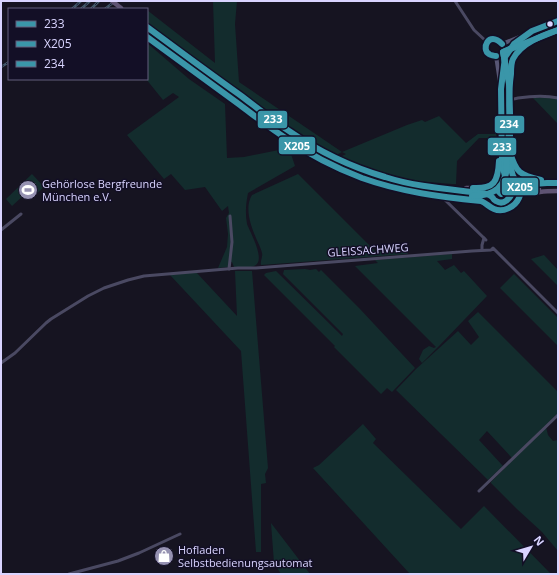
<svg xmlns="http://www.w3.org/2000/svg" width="559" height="575" font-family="'Open Sans',sans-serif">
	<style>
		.green { fill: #132c2d }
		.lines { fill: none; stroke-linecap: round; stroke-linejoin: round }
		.street { stroke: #4a4962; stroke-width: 3 }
		.secondary { stroke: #575674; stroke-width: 4 }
		.primary { stroke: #5e5373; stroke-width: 4.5 }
		.rail-casing { stroke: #43596b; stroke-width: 2.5 }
		.rail { stroke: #130f26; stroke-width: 1; stroke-dasharray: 3; stroke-linecap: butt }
		.primary-bridge { stroke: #5e5373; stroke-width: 4.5 }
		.bus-1-casing { stroke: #130f26; stroke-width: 9 }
		.bus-2-casing { stroke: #130f26; stroke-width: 9 }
		.bus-3-casing { stroke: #130f26; stroke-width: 9 }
		.bus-1 { stroke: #3a96a9; stroke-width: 6 }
		.bus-2 { stroke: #3a96a9; stroke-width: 6 }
		.bus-3 { stroke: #3a96a9; stroke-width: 6 }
		.bus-dot { fill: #d9d4ff; stroke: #130f26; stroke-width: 1.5 }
		.labels { text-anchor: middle; stroke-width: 3; stroke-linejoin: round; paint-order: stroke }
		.poi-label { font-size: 11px; fill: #d9d4ff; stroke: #130f26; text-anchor: start }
		.street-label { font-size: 11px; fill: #d9d4ff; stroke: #130f26 }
		.line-badge { stroke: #130f26; stroke-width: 1.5 }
		.badge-label { font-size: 11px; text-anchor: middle; font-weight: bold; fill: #fff }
	</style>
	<rect width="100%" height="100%" fill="#161421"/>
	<g class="green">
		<path d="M213 1H237L235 24 239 82 342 152 407 125 422 120 425 122 439 116 466 143 478 134H496L497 138H479L457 161 456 184H452L406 180 382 175 361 167 340 157 346 154 342 152 336 155C320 148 306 139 291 130L147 24V10L215 63Z"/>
		<path d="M147 43 189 79 225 104 227 158 244 157 289 148 295 166 248 193C246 203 245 213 247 224 250 232 265 258 256 265 250 269 240 267 234 267L232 262H229L228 267 218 268 227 247 228 234 226 218 229 213 228 206 222 211 205 187 185 190 171 174 164 179 127 135 179 97 173 93 163 100 146 79H147Z"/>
		<path d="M550 97 558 99V124L533 98Z"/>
		<path d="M32 174 44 187 31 199 25 194 12 206 6 199Z"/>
		<path d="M298 174 376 252 404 249 408 254 261 265C260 261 263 257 262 253 261 248 258 243 256 238 251 226 244 208 252 195Z"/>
		<circle cx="501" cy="191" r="8"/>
		<path d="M452 254V259L437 261 445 270 454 265 461 273 464 271 487 296 439 346 422 363 419 359 423 350 429 346 434 348 436 347 355 266 378 263 375 260Z"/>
		<path d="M544 255 558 270V286L531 259Z"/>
		<path d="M305 269 310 270 316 269 319 272 321 270 360 309 415 368 392 392 387 388 381 394 334 347 335 346 264 275 266 273 276 271 342 336 343 334 283 274 284 270Z"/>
		<path d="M235 271H252L268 468 265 474 266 483 261 484V552H256L241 351 170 275 196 272 237 316Z"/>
		<path d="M514 274 558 318V346L500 288Z"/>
		<path d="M478 312 558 392V413L512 458 487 431 479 440 503 466 488 480 486 478 396 390 416 369 458 331 471 345 479 337 468 321Z"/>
		<path d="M363 424 376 439 373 443 461 529 484 506 551 574H410L313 468 319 465Z"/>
		<path d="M546 427 548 435 553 441 558 440V551L542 532 518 510 491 483V482Z"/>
		<path d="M271 523 310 574H281L274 563Z"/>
	</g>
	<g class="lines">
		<g class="street">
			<path d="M455 1 474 30 487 42"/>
			<path d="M502 101C507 101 513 99 518 98 531 96 545 95 558 98"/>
			<path d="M322 163C348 175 374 183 401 189 413 192 426 193 438 196L443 198 486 240"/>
			<path d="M1 230 21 214"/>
			<path d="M482 250V245L484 238"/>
			<path d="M229 269 232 242 230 216"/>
			<path d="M1 363 15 353 46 323 51 319 88 296 104 288 128 280 144 276 238 268H256L472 251 491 250 493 248 558 313"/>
			<path d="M479 491 558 415"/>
			<path d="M69 574 118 561 139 553 180 534"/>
		</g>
		<g class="secondary">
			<path d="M530 32 558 21"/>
			<circle cx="494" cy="48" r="9"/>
			<path d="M502 44 524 35"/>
			<path d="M502 81C504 50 508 49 532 31"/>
			<path d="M502 154C509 177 515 183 538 188"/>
			<path d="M502 163 503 172 506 180"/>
			<path d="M495 181 499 167 500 138 501 130 502 101 501 89 496 56"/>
		</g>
		<g class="primary">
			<path d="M147 27 290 132C339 164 388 184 446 189L450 190C461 191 474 190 484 193 491 195 495 203 503 202 509 201 510 196 515 194 523 191 531 193 540 192 546 191 552 191 558 191"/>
			<path d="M466 188H479L491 186"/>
			<path d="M491 196C489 192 489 188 492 184 501 172 508 185 517 187 524 189 532 189 539 189"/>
		</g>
		<defs>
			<g id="rail">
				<path d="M72 9 81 1"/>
				<path d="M81 9 90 1"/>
				<path d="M91 9 99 1"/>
				<path d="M105 9 115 1"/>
				<path d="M1 67 9 62"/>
			</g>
		</defs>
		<use href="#rail" class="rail-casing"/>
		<use href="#rail" class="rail"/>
		<path class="primary-bridge" d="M112 1 121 8"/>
		<defs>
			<g id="bus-1">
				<path d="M147 27C178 50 209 73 240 95 256 107 272 120 289 131 318 151 351 167 385 177 416 187 448 189 480 193 484 193 489 194 492 197 495 200 492 199 496 201 504 206 511 198 513 190L506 180 502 164 501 89 505 57 514 44 532 31 558 21"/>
				<path d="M496 56C495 56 490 55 489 54 481 50 488 30 502 44"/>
				<path d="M473 188C494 189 498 182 499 161"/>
			</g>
			<g id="bus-2">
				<path d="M147 37C178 60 209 82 240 105 256 117 271 129 287 139 310 155 336 168 362 178 401 192 441 197 481 201 486 203 489 207 494 209 503 213 515 207 519 198 524 187 518 185 513 176 512 173 511 168 510 165 509 155 510 144 510 134 509 114 508 94 511 74 511 69 511 63 513 59 521 43 543 35 558 30"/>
				<path d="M507 73 503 52 521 44"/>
				<path d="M472 196C495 196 506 187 507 163"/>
			</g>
			<g id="bus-3">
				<path d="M558 30 503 52 509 84 510 114 506 173 504 183 498 191 501 194 510 188 518 185 547 183H558"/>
				<path d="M510 152C516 173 520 175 541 180"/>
			</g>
		</defs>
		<use href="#bus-1" class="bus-1-casing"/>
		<use href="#bus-2" class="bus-2-casing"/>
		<use href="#bus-3" class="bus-3-casing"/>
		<use href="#bus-1" class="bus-1"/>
		<use href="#bus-2" class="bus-2"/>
		<use href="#bus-3" class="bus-3"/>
	</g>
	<defs>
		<symbol id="stadium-disc" viewBox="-11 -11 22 22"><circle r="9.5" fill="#9591b1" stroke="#130f26"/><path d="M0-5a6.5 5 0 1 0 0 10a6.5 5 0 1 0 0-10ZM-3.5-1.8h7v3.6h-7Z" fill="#fff"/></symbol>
		<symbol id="shop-disc" viewBox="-11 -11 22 22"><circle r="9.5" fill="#9591b1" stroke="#130f26"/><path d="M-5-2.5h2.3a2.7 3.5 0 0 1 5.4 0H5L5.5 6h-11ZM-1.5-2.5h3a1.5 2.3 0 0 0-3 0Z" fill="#fff"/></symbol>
	</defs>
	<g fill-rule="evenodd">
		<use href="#stadium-disc" x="17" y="179" width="22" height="22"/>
		<use href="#shop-disc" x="153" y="545" width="22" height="22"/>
	</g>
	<circle class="bus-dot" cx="550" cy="24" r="3.5"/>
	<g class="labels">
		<g class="poi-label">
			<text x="42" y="188">Gehörlose Bergfreunde<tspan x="42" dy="13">München e.V.</tspan></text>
			<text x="178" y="554">Hofladen<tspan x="178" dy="13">Selbstbedienungsautomat</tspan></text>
		</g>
		<g class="street-label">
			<text transform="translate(368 250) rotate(-4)" y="4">GLEISSACHWEG</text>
		</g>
	</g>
	<g class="line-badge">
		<rect x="257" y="110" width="31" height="19" rx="4" fill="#3a96a9"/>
		<rect x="494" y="115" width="31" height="19" rx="4" fill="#3a96a9"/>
		<rect x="278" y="136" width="38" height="19" rx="4" fill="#3a96a9"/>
		<rect x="487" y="137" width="30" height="19" rx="4" fill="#3a96a9"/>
		<rect x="501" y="177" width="38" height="19" rx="4" fill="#3a96a9"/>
	</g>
	<g class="badge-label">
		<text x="273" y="123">233</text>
		<text x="509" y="128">234</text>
		<text x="297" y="150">X205</text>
		<text x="502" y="151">233</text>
		<text x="520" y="191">X205</text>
	</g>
	<rect width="559" height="575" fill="none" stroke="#d9d4ff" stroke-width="4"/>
	<rect x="8" y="8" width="140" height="72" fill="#130f26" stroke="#625e7d"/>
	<rect x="16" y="21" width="20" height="6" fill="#3a96a9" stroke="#625e7d"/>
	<text x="44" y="28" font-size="12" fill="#d9d4ff">233</text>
	<rect x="16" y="41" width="20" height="6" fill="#3a96a9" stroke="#625e7d"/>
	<text x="44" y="48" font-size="12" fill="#d9d4ff">X205</text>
	<rect x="16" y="61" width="20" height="6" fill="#3a96a9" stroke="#625e7d"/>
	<text x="44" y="68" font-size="12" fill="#d9d4ff">234</text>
	<g transform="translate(531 547) rotate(52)" stroke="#130f26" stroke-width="3" paint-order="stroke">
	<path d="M0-3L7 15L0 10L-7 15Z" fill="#d9d4ff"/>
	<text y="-6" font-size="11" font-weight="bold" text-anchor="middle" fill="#d9d4ff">N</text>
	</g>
</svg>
